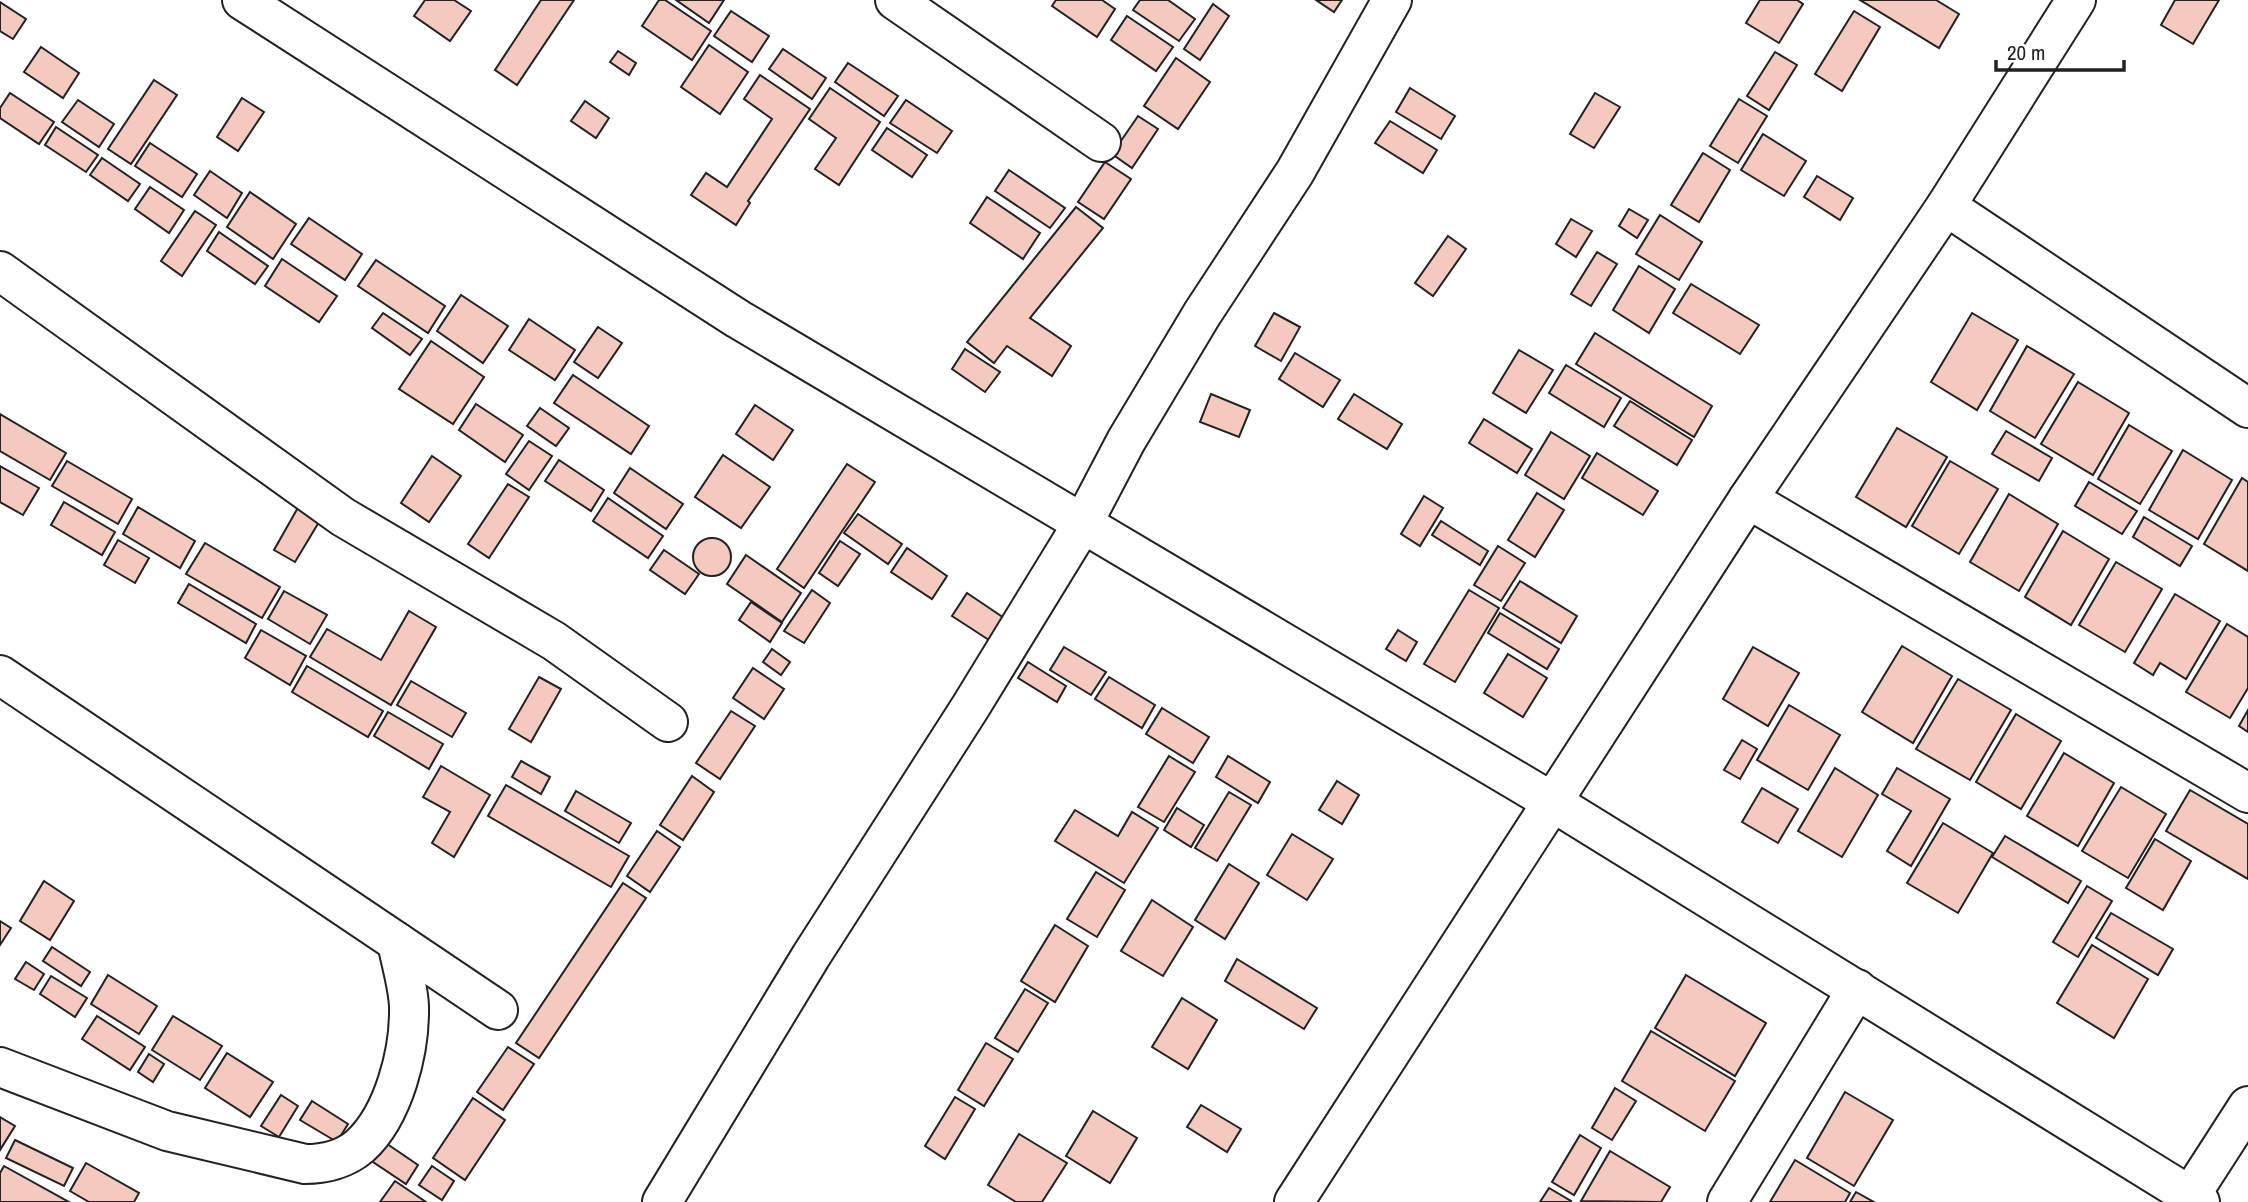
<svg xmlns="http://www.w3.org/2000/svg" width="2248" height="1202" font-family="'Archivo Narrow',sans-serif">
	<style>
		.building { fill: #f3c9c0; stroke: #222; stroke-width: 2 }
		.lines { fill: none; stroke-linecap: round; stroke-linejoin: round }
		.minor-casing { stroke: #222; stroke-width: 42 }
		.minor { stroke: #fff; stroke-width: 38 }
	</style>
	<rect width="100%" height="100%" fill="#fff"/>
	<g class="building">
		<path d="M425 0H454L471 11 450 41 414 16Z"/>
		<path d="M541 0H574L517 85 495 70Z"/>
		<path d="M659 0H665L711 31 692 60 642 26Z"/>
		<path d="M676 0H724L709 23Z"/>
		<path d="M1056 0H1102L1115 9 1097 37 1052 6Z"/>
		<path d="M1140 0H1168L1195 19 1179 41 1133 10Z"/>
		<path d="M1316 0H1342L1334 12Z"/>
		<path d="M1760 0H1797L1803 4 1779 43 1746 23Z"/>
		<path d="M1860 0H1936L1959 14 1939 48Z"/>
		<path d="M2175 0H2219L2193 44 2161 25Z"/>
		<path d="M0 2 26 19 13 39 0 31Z"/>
		<path d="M1213 4 1229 16 1200 60 1184 49Z"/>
		<path d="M731 11 769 36 752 62 714 36Z"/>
		<path d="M1854 11 1880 27 1842 91 1815 74Z"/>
		<path d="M1127 16 1173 47 1156 71 1111 40Z"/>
		<path d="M709 45 748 72 720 114 681 87Z"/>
		<path d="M41 47 79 73 63 98 24 72Z"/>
		<path d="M783 49 826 78 812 99 769 69Z"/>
		<path d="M618 51 636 63 629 75 610 62Z"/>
		<path d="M1775 52 1797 65 1769 110 1747 96Z"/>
		<path d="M1176 58 1210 82 1178 129 1144 106Z"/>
		<path d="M848 63 898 96 884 116 835 82Z"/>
		<path d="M760 75 810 109 748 201 750 203 736 225 691 195 706 173 727 187 772 119 744 99Z"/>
		<path d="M154 80 177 95 131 164 108 149Z"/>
		<path d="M830 88 880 122 839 185 815 169 836 138 809 119Z"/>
		<path d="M1410 88 1455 116 1441 139 1396 112Z"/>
		<path d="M10 93 54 122 39 144 0 118V108Z"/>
		<path d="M1595 93 1620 107 1594 148 1570 134Z"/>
		<path d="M242 98 264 112 238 151 217 137Z"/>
		<path d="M1739 99 1767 116 1738 163 1710 146Z"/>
		<path d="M78 100 114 124 99 147 62 122Z"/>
		<path d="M906 100 952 131 937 153 890 123Z"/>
		<path d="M585 101 609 118 596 138 571 121Z"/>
		<path d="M1138 116 1158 129 1132 168 1112 154Z"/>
		<path d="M1390 121 1437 150 1423 173 1375 143Z"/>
		<path d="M56 127 98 155 86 172 45 145Z"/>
		<path d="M887 128 927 155 912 177 872 150Z"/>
		<path d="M1763 134 1806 161 1784 196 1741 170Z"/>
		<path d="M150 143 197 174 182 197 135 166Z"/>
		<path d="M1703 153 1730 170 1699 222 1671 205Z"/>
		<path d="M102 158 140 184 128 201 90 175Z"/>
		<path d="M1105 162 1131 179 1104 219 1078 202Z"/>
		<path d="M1009 170 1065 208 1050 228 995 191Z"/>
		<path d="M210 171 242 193 227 218 194 195Z"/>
		<path d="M1817 176 1853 198 1840 220 1804 197Z"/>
		<path d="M150 187 184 210 169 233 135 209Z"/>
		<path d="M250 192 296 224 273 259 227 227Z"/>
		<path d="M987 197 1040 233 1023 259 970 223Z"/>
		<path d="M1076 207 1103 228 1030 318 1071 346 1052 376 1007 346 994 363 967 342Z"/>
		<path d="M1629 209 1648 220 1637 238 1619 226Z"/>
		<path d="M195 211 216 225 182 276 161 261Z"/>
		<path d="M1660 215 1702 242 1679 280 1636 254Z"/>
		<path d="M309 218 362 254 345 280 291 244Z"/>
		<path d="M1571 219 1592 231 1576 257 1556 244Z"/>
		<path d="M219 232 268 266 255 284 207 251Z"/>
		<path d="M1448 236 1466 249 1433 296 1415 283Z"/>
		<path d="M1597 252 1617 264 1591 306 1571 294Z"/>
		<path d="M282 259 337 296 319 322 265 286Z"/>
		<path d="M376 260 445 306 428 333 358 286Z"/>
		<path d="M1639 266 1675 289 1649 333 1613 310Z"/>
		<path d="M1691 284 1759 325 1740 354 1673 313Z"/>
		<path d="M461 295 508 326 483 363 437 331Z"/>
		<path d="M383 313 422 339 410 355 372 328Z"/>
		<path d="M1274 313 1300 327 1281 361 1255 346Z"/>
		<path d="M1972 313 2018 340 1977 410 1931 382Z"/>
		<path d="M529 319 575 350 555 380 509 350Z"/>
		<path d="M598 327 622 343 598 378 574 362Z"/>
		<path d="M1595 333 1712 406 1694 437 1576 364Z"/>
		<path d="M431 341 484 377 453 424 399 389Z"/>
		<path d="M2027 346 2074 374 2035 438 1990 411Z"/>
		<path d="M965 349 1000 372 985 392 952 369Z"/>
		<path d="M1519 350 1553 370 1526 413 1493 393Z"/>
		<path d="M1295 353 1340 380 1323 407 1279 379Z"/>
		<path d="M1566 365 1621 398 1604 427 1549 393Z"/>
		<path d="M573 375 649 426 631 454 554 403Z"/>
		<path d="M2078 382 2129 413 2093 475 2041 444Z"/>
		<path d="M1211 394 1250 410 1239 437 1200 422Z"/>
		<path d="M1354 394 1402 424 1387 449 1338 419Z"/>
		<path d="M1630 401 1692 440 1677 465 1614 426Z"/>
		<path d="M476 404 523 435 505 462 459 430Z"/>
		<path d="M755 405 793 430 773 460 736 434Z"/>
		<path d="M540 408 569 428 556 446 527 426Z"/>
		<path d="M0 414 66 453 50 480 0 451Z"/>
		<path d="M1484 419 1532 449 1517 473 1469 443Z"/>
		<path d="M2129 425 2172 451 2140 504 2098 479Z"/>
		<path d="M1897 428 1947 457 1906 527 1856 497Z"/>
		<path d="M2006 431 2052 458 2039 481 1992 454Z"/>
		<path d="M1551 432 1590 456 1564 499 1525 475Z"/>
		<path d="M529 441 552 456 529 490 506 474Z"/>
		<path d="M2183 450 2232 480 2198 539 2149 510Z"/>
		<path d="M1597 453 1658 491 1643 515 1582 478Z"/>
		<path d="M723 455 770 487 741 528 695 497Z"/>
		<path d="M432 456 461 476 429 522 401 503Z"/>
		<path d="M559 460 604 490 591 511 545 481Z"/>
		<path d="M67 461 132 499 118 524 52 486Z"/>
		<path d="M1950 461 1998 489 1959 554 1912 526Z"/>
		<path d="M847 464 875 482 804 588 777 569Z"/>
		<path d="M0 466 39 488 23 515 0 502Z"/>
		<path d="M630 468 683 504 666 529 614 493Z"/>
		<path d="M2242 478 2248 482V571L2204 544Z"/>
		<path d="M2089 482 2137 511 2122 534 2075 506Z"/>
		<path d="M508 484 529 497 489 558 468 544Z"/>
		<path d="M1537 493 1564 510 1535 557 1508 540Z"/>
		<path d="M2009 494 2058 524 2019 591 1970 562Z"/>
		<path d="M1424 496 1443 508 1420 546 1401 534Z"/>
		<path d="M608 498 663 536 648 558 593 521Z"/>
		<path d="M64 502 115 532 102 555 51 525Z"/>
		<path d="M300 504 322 517 295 562 274 550Z"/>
		<path d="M138 507 195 541 180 568 123 534Z"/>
		<path d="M858 514 902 544 888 564 844 533Z"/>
		<path d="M2144 517 2192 546 2180 566 2133 537Z"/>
		<path d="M1441 521 1488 551 1480 565 1432 535Z"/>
		<path d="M2063 531 2109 559 2071 625 2025 597Z"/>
		<circle cx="712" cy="557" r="19"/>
		<path d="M118 540 149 558 135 583 104 565Z"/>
		<path d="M840 541 860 554 838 586 819 573Z"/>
		<path d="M205 543 280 587 262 618 186 574Z"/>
		<path d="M1498 546 1525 563 1501 601 1474 585Z"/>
		<path d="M907 548 947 576 932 599 891 572Z"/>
		<path d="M664 550 699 574 685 594 650 570Z"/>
		<path d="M746 555 801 593 782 622 727 584Z"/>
		<path d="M2116 562 2162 589 2125 652 2079 625Z"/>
		<path d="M1520 581 1577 616 1561 643 1503 608Z"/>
		<path d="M189 584 256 624 246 643 178 603Z"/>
		<path d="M812 590 830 603 804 643 784 631Z"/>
		<path d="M1469 590 1499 608 1455 682 1424 664Z"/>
		<path d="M284 591 327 615 310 644 268 619Z"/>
		<path d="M967 593 1007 620 992 642 952 616Z"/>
		<path d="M2175 594 2220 621 2186 679 2160 663 2153 675 2134 663Z"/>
		<path d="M751 602 782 623 770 642 739 620Z"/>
		<path d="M409 611 436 627 391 705 310 657 327 629 381 660Z"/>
		<path d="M1500 613 1559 649 1547 669 1488 633Z"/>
		<path d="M2227 624 2248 637V688L2230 718 2186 692Z"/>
		<path d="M261 630 306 656 290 685 245 658Z"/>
		<path d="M1398 630 1417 642 1406 661 1386 649Z"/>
		<path d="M1902 646 1952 676 1913 743 1862 712Z"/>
		<path d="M1064 647 1106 672 1091 695 1050 670Z"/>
		<path d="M1753 647 1799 673 1768 726 1723 699Z"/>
		<path d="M772 649 790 662 781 675 763 662Z"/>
		<path d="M1508 654 1547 678 1523 717 1484 693Z"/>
		<path d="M1028 662 1066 686 1057 702 1018 678Z"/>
		<path d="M307 666 383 711 368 737 292 692Z"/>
		<path d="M753 668 784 689 764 719 733 698Z"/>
		<path d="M539 677 561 689 531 742 509 729Z"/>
		<path d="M1109 677 1155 705 1142 728 1095 699Z"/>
		<path d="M1958 679 2011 710 1970 780 1916 749Z"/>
		<path d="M411 681 466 713 452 737 397 705Z"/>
		<path d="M1789 705 1840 735 1808 790 1757 760Z"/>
		<path d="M1162 708 1209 737 1193 763 1146 734Z"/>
		<path d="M2248 710V732L2239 726Z"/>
		<path d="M731 711 755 726 720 779 696 763Z"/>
		<path d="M388 712 443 744 429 769 374 736Z"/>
		<path d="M2016 714 2061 741 2021 809 1976 782Z"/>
		<path d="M1742 740 1757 749 1740 779 1724 770Z"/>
		<path d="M2064 753 2114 783 2078 846 2027 816Z"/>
		<path d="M1169 756 1195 772 1164 822 1138 807Z"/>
		<path d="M1228 756 1270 782 1258 803 1216 777Z"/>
		<path d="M521 761 550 777 541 794 512 777Z"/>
		<path d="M441 766 490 795 454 857 432 843 450 812 423 797Z"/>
		<path d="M1835 768 1878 795 1842 857 1798 831Z"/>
		<path d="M1897 768 1950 799 1911 866 1887 851 1911 811 1882 794Z"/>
		<path d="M692 776 714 792 683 840 660 825Z"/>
		<path d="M1337 781 1359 795 1342 824 1319 810Z"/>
		<path d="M506 785 629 856 611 887 488 816Z"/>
		<path d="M2121 787 2166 814 2128 878 2082 851Z"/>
		<path d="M1762 788 1798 809 1778 843 1742 822Z"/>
		<path d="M2190 790 2248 824V879L2166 831Z"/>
		<path d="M576 791 631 823 619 843 565 811Z"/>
		<path d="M1229 792 1251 805 1217 861 1195 848Z"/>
		<path d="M1177 808 1204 825 1191 847 1164 830Z"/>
		<path d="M1075 810 1118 836 1132 812 1158 828 1124 883 1055 841Z"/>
		<path d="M1943 823 1993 853 1958 913 1907 883Z"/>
		<path d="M657 831 680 847 650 892 627 876Z"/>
		<path d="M1292 834 1333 859 1307 900 1267 875Z"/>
		<path d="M2005 836 2081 881 2068 903 1992 857Z"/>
		<path d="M2155 839 2191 861 2163 910 2126 888Z"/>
		<path d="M1229 864 1259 883 1225 939 1195 920Z"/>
		<path d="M1096 872 1125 890 1097 937 1067 919Z"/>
		<path d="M44 881 74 901 50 940 20 921Z"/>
		<path d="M623 883 646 898 539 1058 516 1043Z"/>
		<path d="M2087 886 2112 901 2078 957 2053 942Z"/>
		<path d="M1152 900 1193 927 1163 976 1121 951Z"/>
		<path d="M2111 913 2173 949 2158 975 2096 938Z"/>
		<path d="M0 921 11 928 0 945Z"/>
		<path d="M1055 925 1088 946 1055 1002 1021 981Z"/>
		<path d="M2092 945 2148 979 2114 1038 2057 1003Z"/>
		<path d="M52 947 90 972 81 986 43 961Z"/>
		<path d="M1237 959 1317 1008 1304 1029 1225 981Z"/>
		<path d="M26 962 44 974 34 990 15 979Z"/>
		<path d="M108 975 157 1006 139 1034 91 1004Z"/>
		<path d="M1686 975 1766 1023 1735 1076 1655 1028Z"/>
		<path d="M51 976 87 998 75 1017 40 994Z"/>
		<path d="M1025 989 1048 1003 1018 1052 995 1038Z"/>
		<path d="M1182 998 1217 1020 1188 1069 1152 1047Z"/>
		<path d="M97 1016 145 1047 130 1070 82 1039Z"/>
		<path d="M173 1016 222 1046 200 1080 152 1050Z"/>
		<path d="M1651 1031 1735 1081 1705 1131 1622 1081Z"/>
		<path d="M986 1043 1013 1059 984 1106 958 1090Z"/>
		<path d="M508 1047 534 1064 503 1110 477 1092Z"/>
		<path d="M227 1053 273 1082 250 1117 205 1088Z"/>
		<path d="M149 1054 164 1064 153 1082 138 1072Z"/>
		<path d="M1615 1088 1636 1101 1612 1140 1592 1128Z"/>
		<path d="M1845 1092 1893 1120 1854 1186 1807 1158Z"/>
		<path d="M281 1095 298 1106 279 1137 261 1126Z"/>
		<path d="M955 1097 975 1109 945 1159 925 1146Z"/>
		<path d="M473 1098 505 1120 465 1180 433 1158Z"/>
		<path d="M312 1101 348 1124 337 1142 300 1120Z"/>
		<path d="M1201 1105 1241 1129 1227 1152 1187 1127Z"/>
		<path d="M1093 1111 1137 1138 1110 1183 1066 1156Z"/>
		<path d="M0 1117 15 1126 0 1150Z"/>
		<path d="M1019 1134 1067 1163 1042 1202H1016L988 1185Z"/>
		<path d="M1580 1135 1601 1148 1574 1195 1552 1182Z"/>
		<path d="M377 1137 418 1165 406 1184 364 1156Z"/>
		<path d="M15 1140 73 1168 64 1186 6 1158Z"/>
		<path d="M1610 1151 1670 1187 1661 1202 1581 1201Z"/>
		<path d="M1795 1160 1850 1193 1845 1202H1770Z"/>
		<path d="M86 1163 139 1193 134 1202H89L70 1191Z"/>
		<path d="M4 1166 69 1202H0V1173Z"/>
		<path d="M432 1166 454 1181 442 1200 419 1185Z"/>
		<path d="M395 1181 426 1202H380Z"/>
		<path d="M1549 1188 1571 1201 1570 1202H1540Z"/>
		<path d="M1856 1192 1874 1202H1850Z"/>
	</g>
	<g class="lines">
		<defs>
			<g id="minor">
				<path d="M242 0 738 319 1554 803 2200 1202"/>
				<path d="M895 0 1101 142"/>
				<path d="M1946 206 2248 408"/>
				<path d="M0 271 343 517 554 641 668 722"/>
				<path d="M1748 499 2248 793"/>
				<path d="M0 675 498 1010"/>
				<path d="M0 1067 167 1131 305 1164C324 1164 345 1159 360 1146 394 1115 410 1051 409 1006 408 985 401 963 397 942"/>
				<path d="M2190 1196 2248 1106"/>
				<path d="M662 1202 811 956 971 706 1083 523 1126 441 1202 314 1295 172 1392 0"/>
				<path d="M1294 1202 1748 499 1946 206 2076 0"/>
				<path d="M1727 1202 1857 989"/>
			</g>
		</defs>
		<use href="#minor" class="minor-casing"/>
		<use href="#minor" class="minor"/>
	</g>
	<path d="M1996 60v10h128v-10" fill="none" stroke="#222222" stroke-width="3.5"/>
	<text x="2007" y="60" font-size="21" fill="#222222" stroke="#ffffff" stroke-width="5" paint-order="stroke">20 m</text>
</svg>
